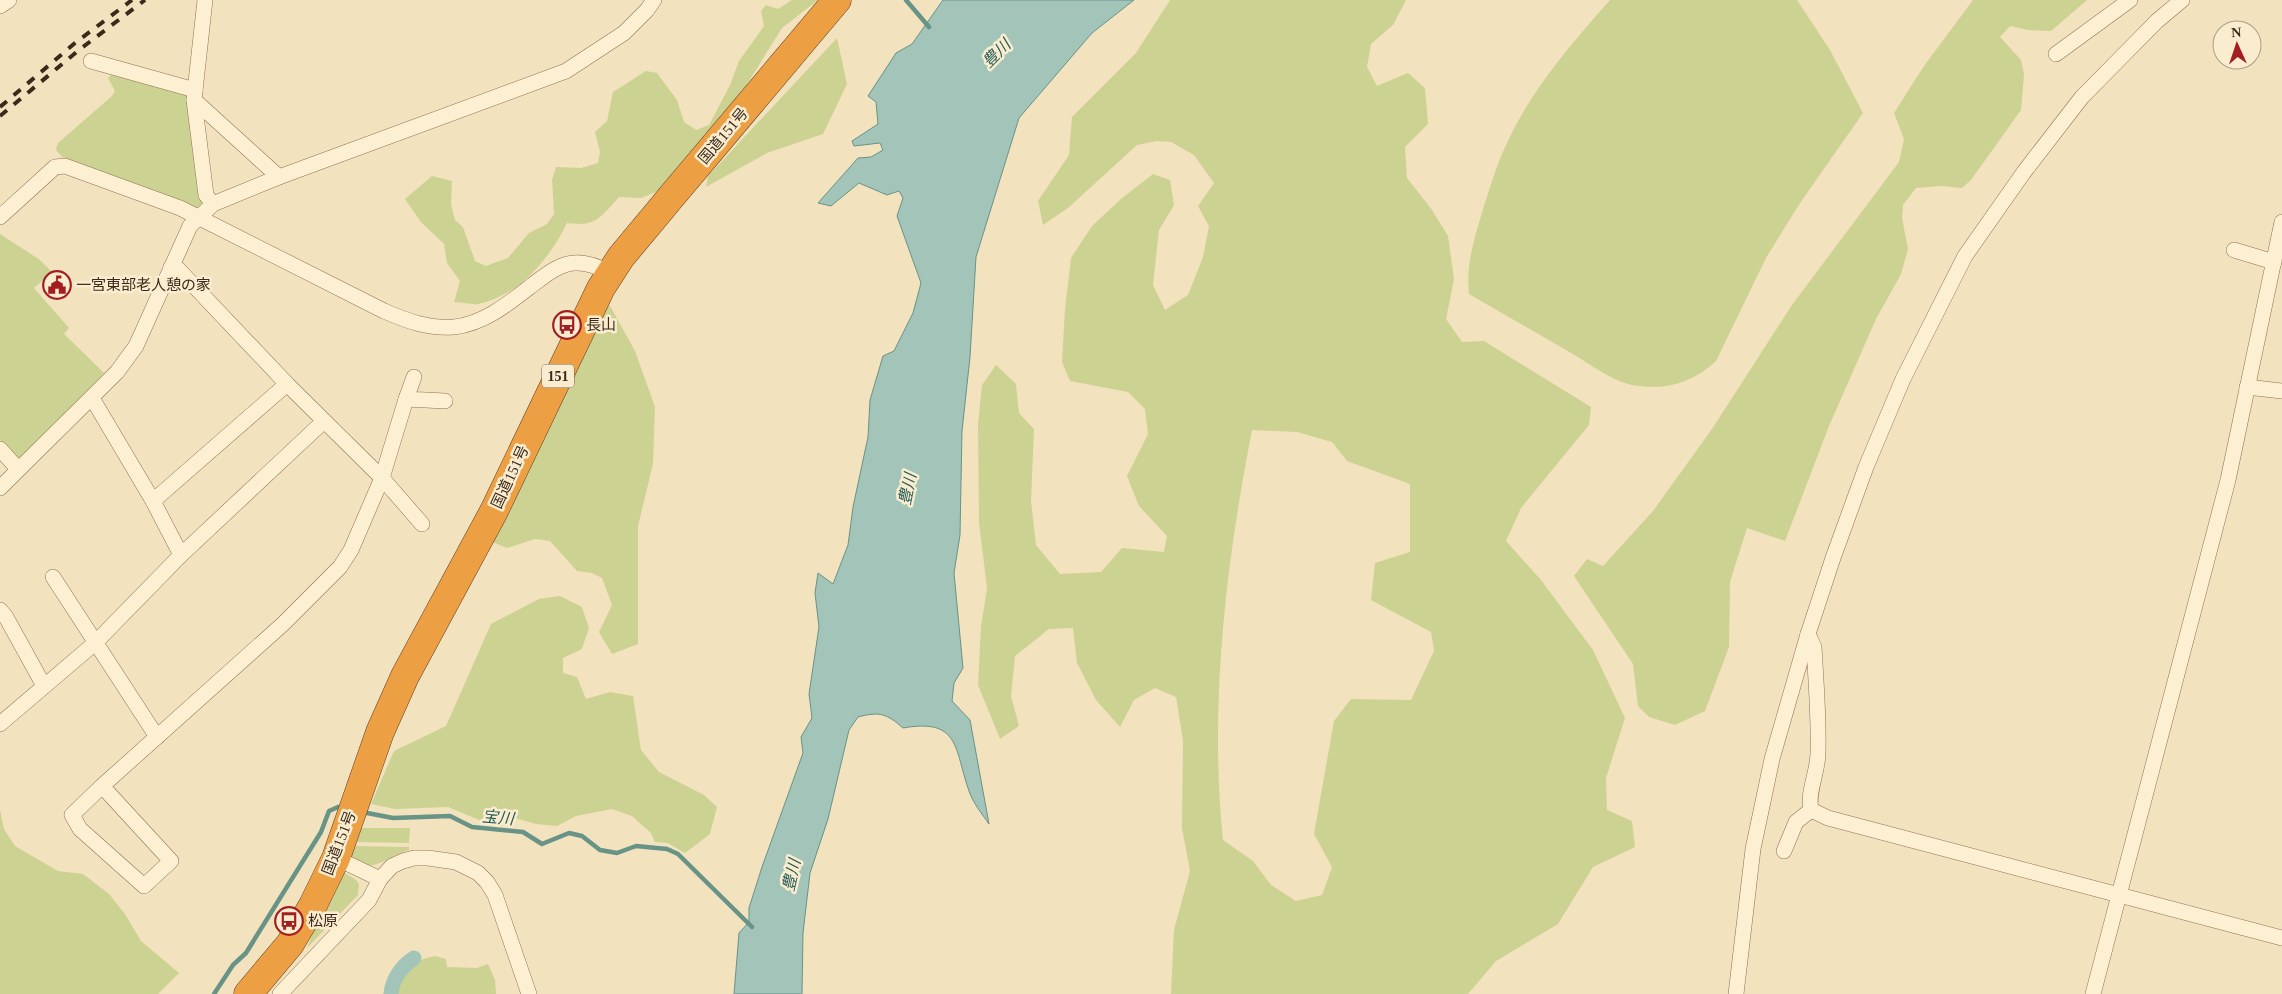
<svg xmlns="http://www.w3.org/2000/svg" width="2282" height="994" font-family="'Times New Roman','Noto Sans JP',serif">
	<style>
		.green { fill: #ccd291; fill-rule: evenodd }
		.water { fill: #a2c4b9; stroke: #689387 }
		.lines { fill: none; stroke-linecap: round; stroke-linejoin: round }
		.stream { stroke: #689387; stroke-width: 4.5 }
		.canal { stroke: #a2c4b9; stroke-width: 15 }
		.street-casing { stroke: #8d7255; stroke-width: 16 }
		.highway-casing { stroke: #5a3f2a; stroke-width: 29 }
		.street { stroke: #fdefd2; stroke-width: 15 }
		.highway { stroke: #ed9f44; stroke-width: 28 }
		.rail { stroke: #3b2a1b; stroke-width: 4; stroke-dasharray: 9 9; stroke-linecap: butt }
		.labels { text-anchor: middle; stroke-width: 5; stroke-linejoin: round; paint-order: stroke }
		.shield { fill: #f9eccf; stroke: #746451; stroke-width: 1 }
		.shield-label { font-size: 14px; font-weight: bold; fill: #3b2a1b }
		.street-label { font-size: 15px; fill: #3b2a1b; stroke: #f9eccf }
		.poi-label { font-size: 15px; fill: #3b2a1b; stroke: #f9eccf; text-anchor: start }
		.water-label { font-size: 16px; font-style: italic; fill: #285d58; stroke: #f9eccf }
	</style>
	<rect width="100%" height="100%" fill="#f3e2be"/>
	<g class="green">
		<path d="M792 0H818L782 28 734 105 661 190 641 198 619 197C600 218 596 227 567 223 549 260 519 295 478 304 471 305 461 302 454 302L460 281 447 263 444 244 421 222 405 199 432 176 452 181 451 204 455 220 463 227 475 261 486 266 508 258 529 233 547 224 554 214 552 180 556 167 581 168 598 163 600 152 595 132 607 121 613 92 646 71 657 73 677 100 684 122 696 130 709 125 730 85 739 61 764 26 761 11 766 5 778 9Z"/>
		<path d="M1170 0H1406L1393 25 1371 44 1367 67 1377 86 1408 73 1425 88 1428 124 1405 147 1407 178 1432 210 1448 236 1454 279 1446 319 1462 342 1484 341 1591 407 1589 425 1521 508 1506 541 1541 580 1593 650 1625 718 1606 778 1607 810 1632 821 1635 847 1593 867 1558 924 1496 961 1468 994H1171L1174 930 1190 871 1182 828 1183 741 1176 697 1155 688 1134 700 1120 727 1096 700 1077 663 1073 628 1049 629 1015 656 1011 696 1019 726 1000 739 978 685 981 626 987 588 979 523 978 424 982 385 996 365 1016 384 1019 413 1034 429 1031 501 1036 545 1060 574 1101 572 1122 548 1164 552 1167 536 1139 506 1127 476 1148 434 1145 409 1128 392 1070 381 1062 362 1065 309 1071 258 1092 226 1121 199 1153 174 1170 180 1174 205 1159 230 1153 285 1165 310 1188 295 1203 257 1209 226 1198 206 1214 183 1194 155 1171 142 1157 141 1137 145 1068 208 1043 225 1038 201 1069 155 1072 117 1136 53ZM1252 430 1297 432 1332 442 1347 461 1410 484V552L1375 563 1371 600 1431 632 1434 651 1411 700 1351 699 1334 721 1314 834 1332 867 1322 895 1296 901 1271 885 1253 861 1223 840C1209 704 1226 564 1252 430Z"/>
		<path d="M1610 0H1797L1830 50 1863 113 1800 203 1766 258 1716 361C1695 381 1669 390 1639 386 1615 384 1592 365 1571 353 1537 333 1503 314 1469 294 1466 266 1473 243 1481 216 1489 191 1496 165 1508 141 1532 89 1572 43 1610 0Z"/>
		<path d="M1973 0H2087L2051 31 2028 30 2010 26 2000 37 2021 60 2024 74 2021 110 1971 180 1962 188 1941 186 1916 188 1903 205 1902 218 1908 249 1901 274 1876 319 1829 426 1785 541 1747 528 1730 582 1729 647 1705 711 1675 725 1649 717 1638 706 1633 664 1574 576 1587 559 1603 566 1653 511 1712 429 1792 305 1899 162 1904 139 1894 113 1924 66Z"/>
		<path d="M837 38 847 84 823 134 767 153 706 187 708 176Z"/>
		<path d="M112 74 187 95 204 201 198 210 62 157 56 150 58 143 112 96 115 91 108 78Z"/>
		<path d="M0 234 40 260 52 272 34 288 69 328 64 334 104 373 18 460 0 440Z"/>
		<path d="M595 303 610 306 635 351 655 407 653 464 638 526V644L612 654 599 632 612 605 602 578 592 573 577 571 550 541 535 539 507 548 490 541Z"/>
		<path d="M560 596 582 607 589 628 582 649 563 658V673L577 677 586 699 610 692 633 696 641 750 659 772 704 795 717 807 710 834 685 853 668 843 655 842 651 833 632 816 612 809 576 816 557 826 536 824 511 817 479 820 448 807 395 809 371 804 394 751 446 726 491 624 539 599Z"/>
		<path d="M0 810 4 829 15 846 58 871 83 874 109 894 125 914 141 941 179 973 158 994H0Z"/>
		<path d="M359 828H410L409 843 355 842Z"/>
		<path d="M353 846 409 847V850C397 853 377 868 367 865 361 863 354 858 349 855Z"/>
		<path d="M339 870 355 879 359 884 358 895 307 948Z"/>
		<path d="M435 956 446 959 447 967 477 968 488 964 495 980 496 994H392C395 968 413 961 435 956Z"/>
	</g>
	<path class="water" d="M943 0H1134L1092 33 1019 118 976 257 970 357 962 431 960 535 954 573 963 668 954 683 952 701 970 720 989 824C982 814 973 803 969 791 954 748 960 718 903 728 887 714 880 711 858 717L849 730 828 819 810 873 803 933 802 994H734L739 933 749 922V908L762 867 803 753 801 737 812 718 809 694 819 627 815 593 818 573 833 584 848 545 853 507 868 437 870 400 883 356 894 351 913 313 921 283 897 216 903 198 899 191 887 195 859 183 831 206 818 203 858 158 871 157 883 150 880 143 854 146 852 141 878 124 876 102 868 96 896 53 912 44Z"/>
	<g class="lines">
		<g class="stream">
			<path d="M906 0 929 27"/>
			<path d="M362 812 393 818 450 816 472 827 523 832 542 844 569 833 582 836 600 850 617 853 636 846 667 849 678 854 752 927"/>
			<path d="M214 994 233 965 246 953 321 832 329 811 338 807 344 808"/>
		</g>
		<path class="canal" d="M391 994C392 979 402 966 414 958"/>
		<defs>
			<g id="street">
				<path d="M205 0 194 100 206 195 213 204"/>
				<path d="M0 6 9 0"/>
				<path d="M2056 54 2130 0"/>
				<path d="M91 61 195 90"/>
				<path d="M194 100 279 177"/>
				<path d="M0 217 55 167 65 166 180 208 384 311C407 321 429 329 454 327 483 324 508 304 531 286 543 277 558 264 574 263 586 262 599 267 610 273"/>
				<path d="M2234 250 2274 262"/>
				<path d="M171 267 178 269 287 384 382 478 422 524"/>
				<path d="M414 377 406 399 445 401"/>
				<path d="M2247 387 2282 391"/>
				<path d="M92 398 153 501 181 555"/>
				<path d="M0 449 18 469"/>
				<path d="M0 488 117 372 136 346 190 226 213 204 279 177 566 71 624 33 647 10 654 0"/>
				<path d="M153 501 287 384"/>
				<path d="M53 577 157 737"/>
				<path d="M0 610 6 617 44 686"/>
				<path d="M0 724 95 643 181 555 324 421"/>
				<path d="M102 786 171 861 144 886 80 829 72 815 102 786 283 624 340 567 351 550 382 478 406 399"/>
				<path d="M1811 810 1828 818 2282 938"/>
				<path d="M1784 851 1796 822 1811 810C1807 792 1818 772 1818 753 1819 718 1816 682 1814 647L1808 634"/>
				<path d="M336 858 380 879"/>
				<path d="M280 994 369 900 380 879 392 866 403 861 414 858H428L456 862 478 873 487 882 495 895 529 994"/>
				<path d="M1736 994 1753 849 1772 759 1808 634 1833 558 1866 467 1903 379 1965 256 2024 172 2082 97 2157 21 2182 0"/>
				<path d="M2093 994 2228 480 2282 222"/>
			</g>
			<path id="highway" d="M248 994 290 944 313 905 336 858 380 732 405 676 494 511 601 288 621 257 671 197 837 0"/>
		</defs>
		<use href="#street" class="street-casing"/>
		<use href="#highway" class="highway-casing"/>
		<use href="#street" class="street"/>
		<use href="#highway" class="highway"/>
		<g class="rail">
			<path d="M0 107 75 43 132 0"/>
			<path d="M0 116 79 50 145 0"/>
		</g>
	</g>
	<defs>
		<symbol id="civic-ring" viewBox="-11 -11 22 22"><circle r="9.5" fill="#f9eccf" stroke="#a31e21" stroke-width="1.5"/><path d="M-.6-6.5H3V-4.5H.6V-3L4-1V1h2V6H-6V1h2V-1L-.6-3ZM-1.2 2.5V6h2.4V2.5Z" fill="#a31e21"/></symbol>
		<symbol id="bus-ring" viewBox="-11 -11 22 22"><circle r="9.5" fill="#f9eccf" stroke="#a31e21" stroke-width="1.5"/><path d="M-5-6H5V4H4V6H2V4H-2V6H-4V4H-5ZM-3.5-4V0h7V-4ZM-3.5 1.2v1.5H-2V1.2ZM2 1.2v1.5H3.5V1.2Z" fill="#a31e21"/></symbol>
	</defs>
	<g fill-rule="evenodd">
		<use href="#civic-ring" x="41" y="269" width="32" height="32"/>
		<use href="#bus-ring" x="551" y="309" width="32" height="32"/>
		<use href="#bus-ring" x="273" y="905" width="32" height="32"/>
	</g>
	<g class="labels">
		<rect class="shield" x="542" y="364.5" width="32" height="23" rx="4"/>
		<g class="shield-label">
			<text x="558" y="381">151</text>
		</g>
		<g class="street-label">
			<text transform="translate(723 136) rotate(-50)" y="5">国道151号</text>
			<text transform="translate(510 477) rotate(-65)" y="5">国道151号</text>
			<text transform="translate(339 843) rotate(-69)" y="5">国道151号</text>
		</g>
		<g class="poi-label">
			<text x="76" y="290">一宮東部老人憩の家</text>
			<text x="586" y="330">長山</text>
			<text x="308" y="926">松原</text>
		</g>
		<g class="water-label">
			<text transform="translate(996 53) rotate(-45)" y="6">豊川</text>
			<text transform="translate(907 489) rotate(-79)" y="6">豊川</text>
			<text transform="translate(498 817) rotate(5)" y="6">宝川</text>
			<text transform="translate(791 875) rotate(-77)" y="6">豊川</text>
		</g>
	</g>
	<g transform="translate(2237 45) rotate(357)"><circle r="24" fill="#f9eccf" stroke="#ad9e87"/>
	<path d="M0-4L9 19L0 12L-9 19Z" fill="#a31e21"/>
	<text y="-8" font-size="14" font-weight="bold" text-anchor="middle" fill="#3b2a1b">N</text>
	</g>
</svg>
